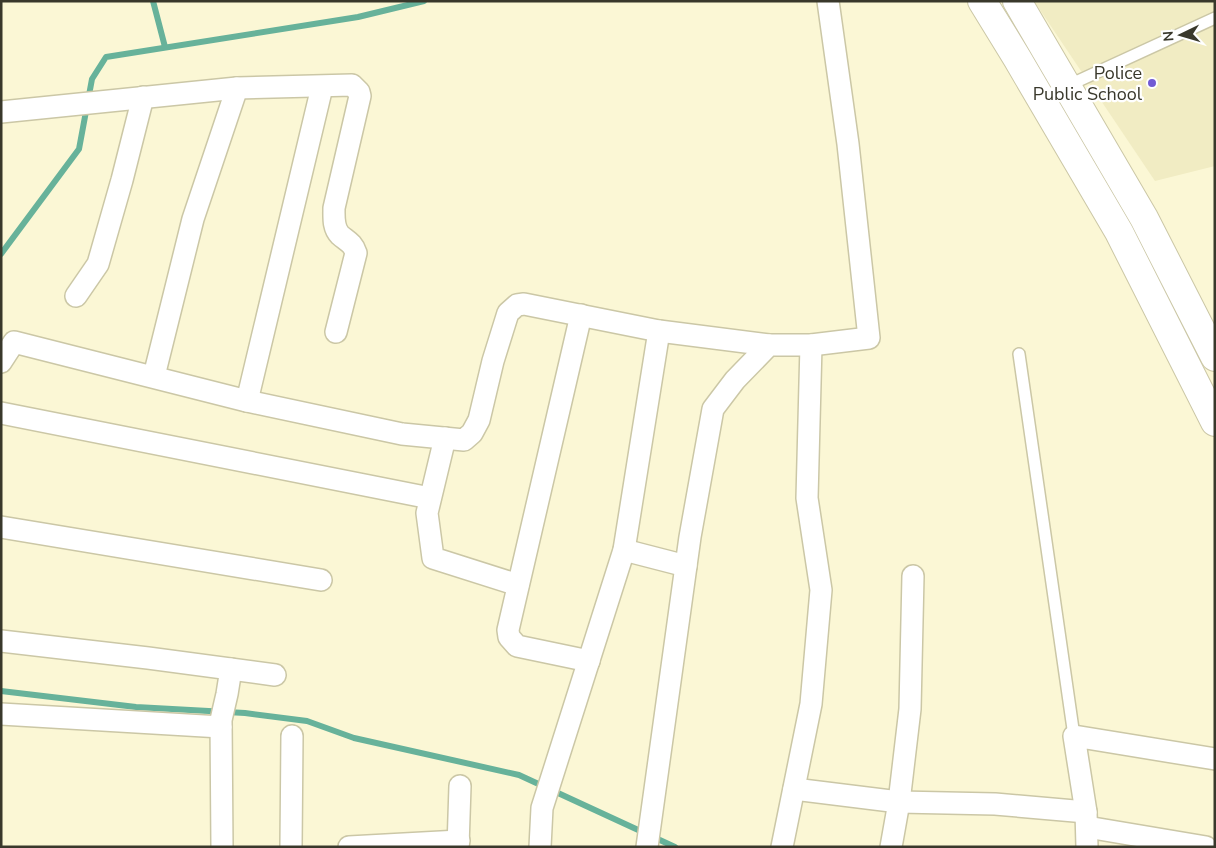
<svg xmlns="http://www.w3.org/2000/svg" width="1216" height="848" font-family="'Nunito Sans',sans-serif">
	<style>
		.built { fill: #f1ecc3 }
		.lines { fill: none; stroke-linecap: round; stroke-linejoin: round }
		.stream { stroke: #67b29a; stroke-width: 6 }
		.lane-casing { stroke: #cbc7a6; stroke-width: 14 }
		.street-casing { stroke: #cbc7a6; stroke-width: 24 }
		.secondary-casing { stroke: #cbc7a6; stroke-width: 30 }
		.lane { stroke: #fff; stroke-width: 11 }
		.street { stroke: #fff; stroke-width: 21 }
		.secondary { stroke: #fff; stroke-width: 28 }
		.poi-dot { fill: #715ad4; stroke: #fff; stroke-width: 2 }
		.labels { text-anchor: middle; stroke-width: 4.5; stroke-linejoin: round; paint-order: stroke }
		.poi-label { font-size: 18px; fill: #39382b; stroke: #fff; text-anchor: end }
	</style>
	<rect width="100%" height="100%" fill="#fbf7d5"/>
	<path class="built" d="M1034 1H1215V166L1155 181Z"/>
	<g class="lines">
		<g class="stream">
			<path d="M153 1 165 47"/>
			<path d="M1 254 79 149 92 79 106 57 358 17 424 1"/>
			<path d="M1 691 136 707 245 713 307 721 354 738 519 775 675 847"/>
		</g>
		<defs>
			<g id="lane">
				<path d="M1041 98 1215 18"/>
				<path d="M1019 354 1074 736"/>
			</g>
			<g id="street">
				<path d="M1 112 237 88 352 85 359 92 360 96 334 208C334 218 333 228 340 235 347 241 353 243 356 253L336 332"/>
				<path d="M76 296 98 264 122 180 143 97"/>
				<path d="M581 315 508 630 509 637 517 646 589 661"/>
				<path d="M1 362 14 342 247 401 402 434 464 440 472 433 479 420 493 361 508 313 517 305 524 304 659 331 769 345"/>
				<path d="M154 376 193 219 237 88"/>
				<path d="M247 401 322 87"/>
				<path d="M1 413 430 498"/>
				<path d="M445 438 427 513 433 558 518 585"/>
				<path d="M1 527 321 580"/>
				<path d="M624 550 686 566"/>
				<path d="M1 641 148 658 275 675"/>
				<path d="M1 714 221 727"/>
				<path d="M794 789 899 802 995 804 1086 812"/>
				<path d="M1087 827 1206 847"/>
				<path d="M222 847 221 720 227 694 231 669"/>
				<path d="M291 847 292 736"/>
				<path d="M349 847 459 841"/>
				<path d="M458 847 460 786"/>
				<path d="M540 847 542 808 624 550 659 331"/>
				<path d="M647 847 690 537 713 409 735 380 769 345H811L869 338 848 144 828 1"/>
				<path d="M782 847 811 704 821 590 807 498 811 345"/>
				<path d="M891 847 899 802 910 709 913 576"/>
				<path d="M1087 847 1086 812 1074 736 1215 759"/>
			</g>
			<g id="secondary">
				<path d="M982 1 1017 58 1119 232 1215 422"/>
				<path d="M1017 1 1144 218 1215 357"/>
			</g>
		</defs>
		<use href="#lane" class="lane-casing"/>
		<use href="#street" class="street-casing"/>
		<use href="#secondary" class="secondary-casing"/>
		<use href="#lane" class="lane"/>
		<use href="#street" class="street"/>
		<use href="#secondary" class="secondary"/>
	</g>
	<circle class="poi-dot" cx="1152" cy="83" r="5"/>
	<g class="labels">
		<g class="poi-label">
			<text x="1142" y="79">Police<tspan x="1142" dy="21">Public School</tspan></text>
		</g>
	</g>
	<rect width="1216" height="848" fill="none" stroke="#39382b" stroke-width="5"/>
	<g transform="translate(1181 35) rotate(265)" stroke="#ffffff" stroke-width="4" paint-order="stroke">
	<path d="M0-4L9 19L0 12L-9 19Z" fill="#39382b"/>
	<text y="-8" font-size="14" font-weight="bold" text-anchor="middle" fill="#39382b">N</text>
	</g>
</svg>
